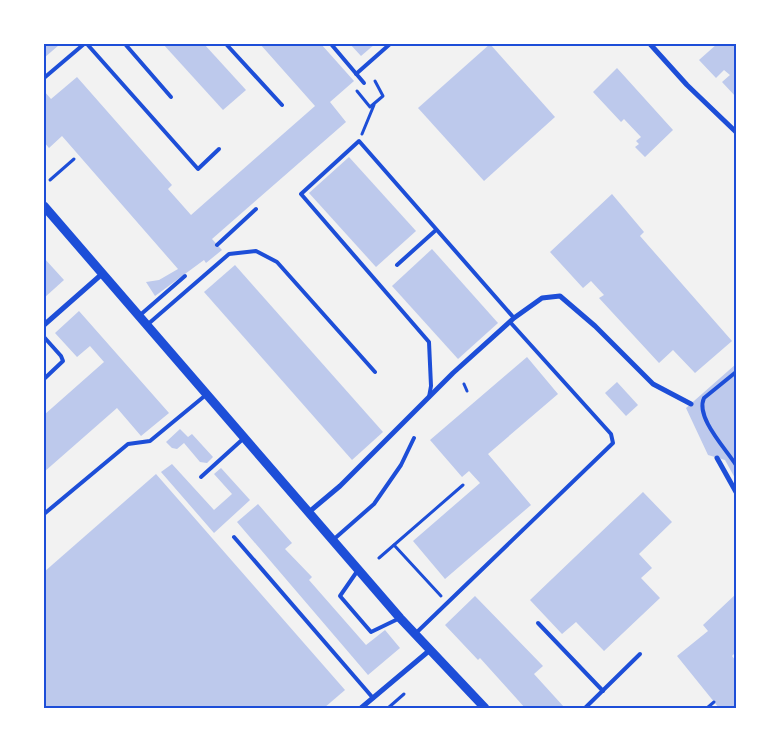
<svg xmlns="http://www.w3.org/2000/svg" width="780" height="752" font-family="Jost,sans-serif">
	<style>
		.building { fill: #bdc9ec }
		.lines { fill: none; stroke-linecap: round; stroke-linejoin: round }
		.path { stroke: #1d4ed8; stroke-width: 3 }
		.service { stroke: #1d4ed8; stroke-width: 4 }
		.minor { stroke: #1d4ed8; stroke-width: 5 }
		.tertiary { stroke: #1d4ed8; stroke-width: 9 }
		.neatline { fill: none; stroke: #1d4ed8; stroke-width: 2 }
	</style>
	<rect width="100%" height="100%" fill="#f2f2f2"/>
	<g class="building">
		<path d="M44 44H57L59 45 44 58Z"/>
		<path d="M163 44H204L246 90 223 110Z"/>
		<path d="M260 44H321L354 81 330 102 346 122 212 239 222 250 206 263 204 260 155 296 146 282 159 280 178 269 62 136 49 148 44 142V91L51 99 77 77 172 185 168 189 191 215 315 106Z"/>
		<path d="M350 44H375L361 56Z"/>
		<path d="M490 44 555 117 484 181 418 108Z"/>
		<path d="M717 44H736V97L722 82 730 75 724 70 716 78 699 60Z"/>
		<path d="M617 68 673 130 645 157 635 147 639 144 636 141 641 137 624 119 621 122 593 92Z"/>
		<path d="M349 157 416 231 376 267 309 193Z"/>
		<path d="M612 194 644 232 640 236 732 341 695 373 673 350 659 363 599 298 604 295 591 281 583 288 550 252Z"/>
		<path d="M432 249 498 323 458 359 392 286Z"/>
		<path d="M44 258 64 280 44 298Z"/>
		<path d="M235 265 383 432 352 460 204 292Z"/>
		<path d="M79 311 169 413 141 436 117 408 44 472V415L104 362 90 346 77 357 55 333Z"/>
		<path d="M527 357 558 394 488 454 531 505 445 579 413 541 480 483 469 471 462 477 430 440Z"/>
		<path d="M736 364V480L725 460 708 455 686 408Z"/>
		<path d="M617 382 638 405 626 416 605 393Z"/>
		<path d="M180 429 188 437 192 434 213 457 207 463 200 462 184 443 177 449 172 448 166 442Z"/>
		<path d="M172 464 214 510 232 494 214 474 221 468 250 500 214 533 161 472Z"/>
		<path d="M156 474 345 690 324 708H44V572Z"/>
		<path d="M643 492 672 522 639 554 652 568 641 578 660 598 604 651 576 622 562 634 530 600Z"/>
		<path d="M258 504 292 543 285 549 312 577 309 580 366 645 385 630 400 648 368 675 237 522Z"/>
		<path d="M736 594V652L732 656 736 661V708H719L677 656 708 631 703 625Z"/>
		<path d="M475 596 543 666 534 674 564 707 563 708H525L480 658 478 660 445 625Z"/>
	</g>
	<g class="lines">
		<g class="path">
			<path d="M357 91 370 107 383 96 375 81"/>
			<path d="M362 134 374 105"/>
			<path d="M50 180 74 159"/>
			<path d="M464 384 467 391"/>
			<path d="M394 545 441 596"/>
			<path d="M379 558 463 485"/>
			<path d="M388 708 404 694"/>
			<path d="M707 708 714 702"/>
		</g>
		<g class="service">
			<path d="M87 44 198 169 219 149"/>
			<path d="M125 44 171 97"/>
			<path d="M226 44 282 105"/>
			<path d="M331 44 364 83"/>
			<path d="M356 74 390 44"/>
			<path d="M44 78 84 44"/>
			<path d="M217 245 256 209"/>
			<path d="M397 265 436 230"/>
			<path d="M139 316 185 276"/>
			<path d="M147 325 229 254 256 251 277 262 375 372"/>
			<path d="M44 337 61 356 63 361 44 379"/>
			<path d="M736 372 704 398C695 417 726 449 736 465"/>
			<path d="M429 397 431 386 429 342 301 194 359 141 514 318"/>
			<path d="M201 477 244 438"/>
			<path d="M44 514 128 444 150 441 207 394"/>
			<path d="M234 537 373 698"/>
			<path d="M333 540 374 504 401 465 414 438"/>
			<path d="M358 570 340 596 371 632 400 618"/>
			<path d="M538 623 603 691"/>
			<path d="M415 634 613 443 611 434 510 322"/>
			<path d="M585 708 640 654"/>
		</g>
		<g class="minor">
			<path d="M650 44 687 85 736 132"/>
			<path d="M44 325 102 274"/>
			<path d="M717 458 736 492"/>
			<path d="M309 512 340 486 453 373 514 318 542 298 560 296 595 326 653 384 691 404"/>
			<path d="M361 708 430 650"/>
		</g>
		<path class="tertiary" d="M44 206 400 618 485 708"/>
	</g>
	<rect width="780" height="752" fill="none" stroke="#ffffff" stroke-width="90"/>
	<rect x="45" y="45" width="690" height="662" class="neatline"/>
</svg>
